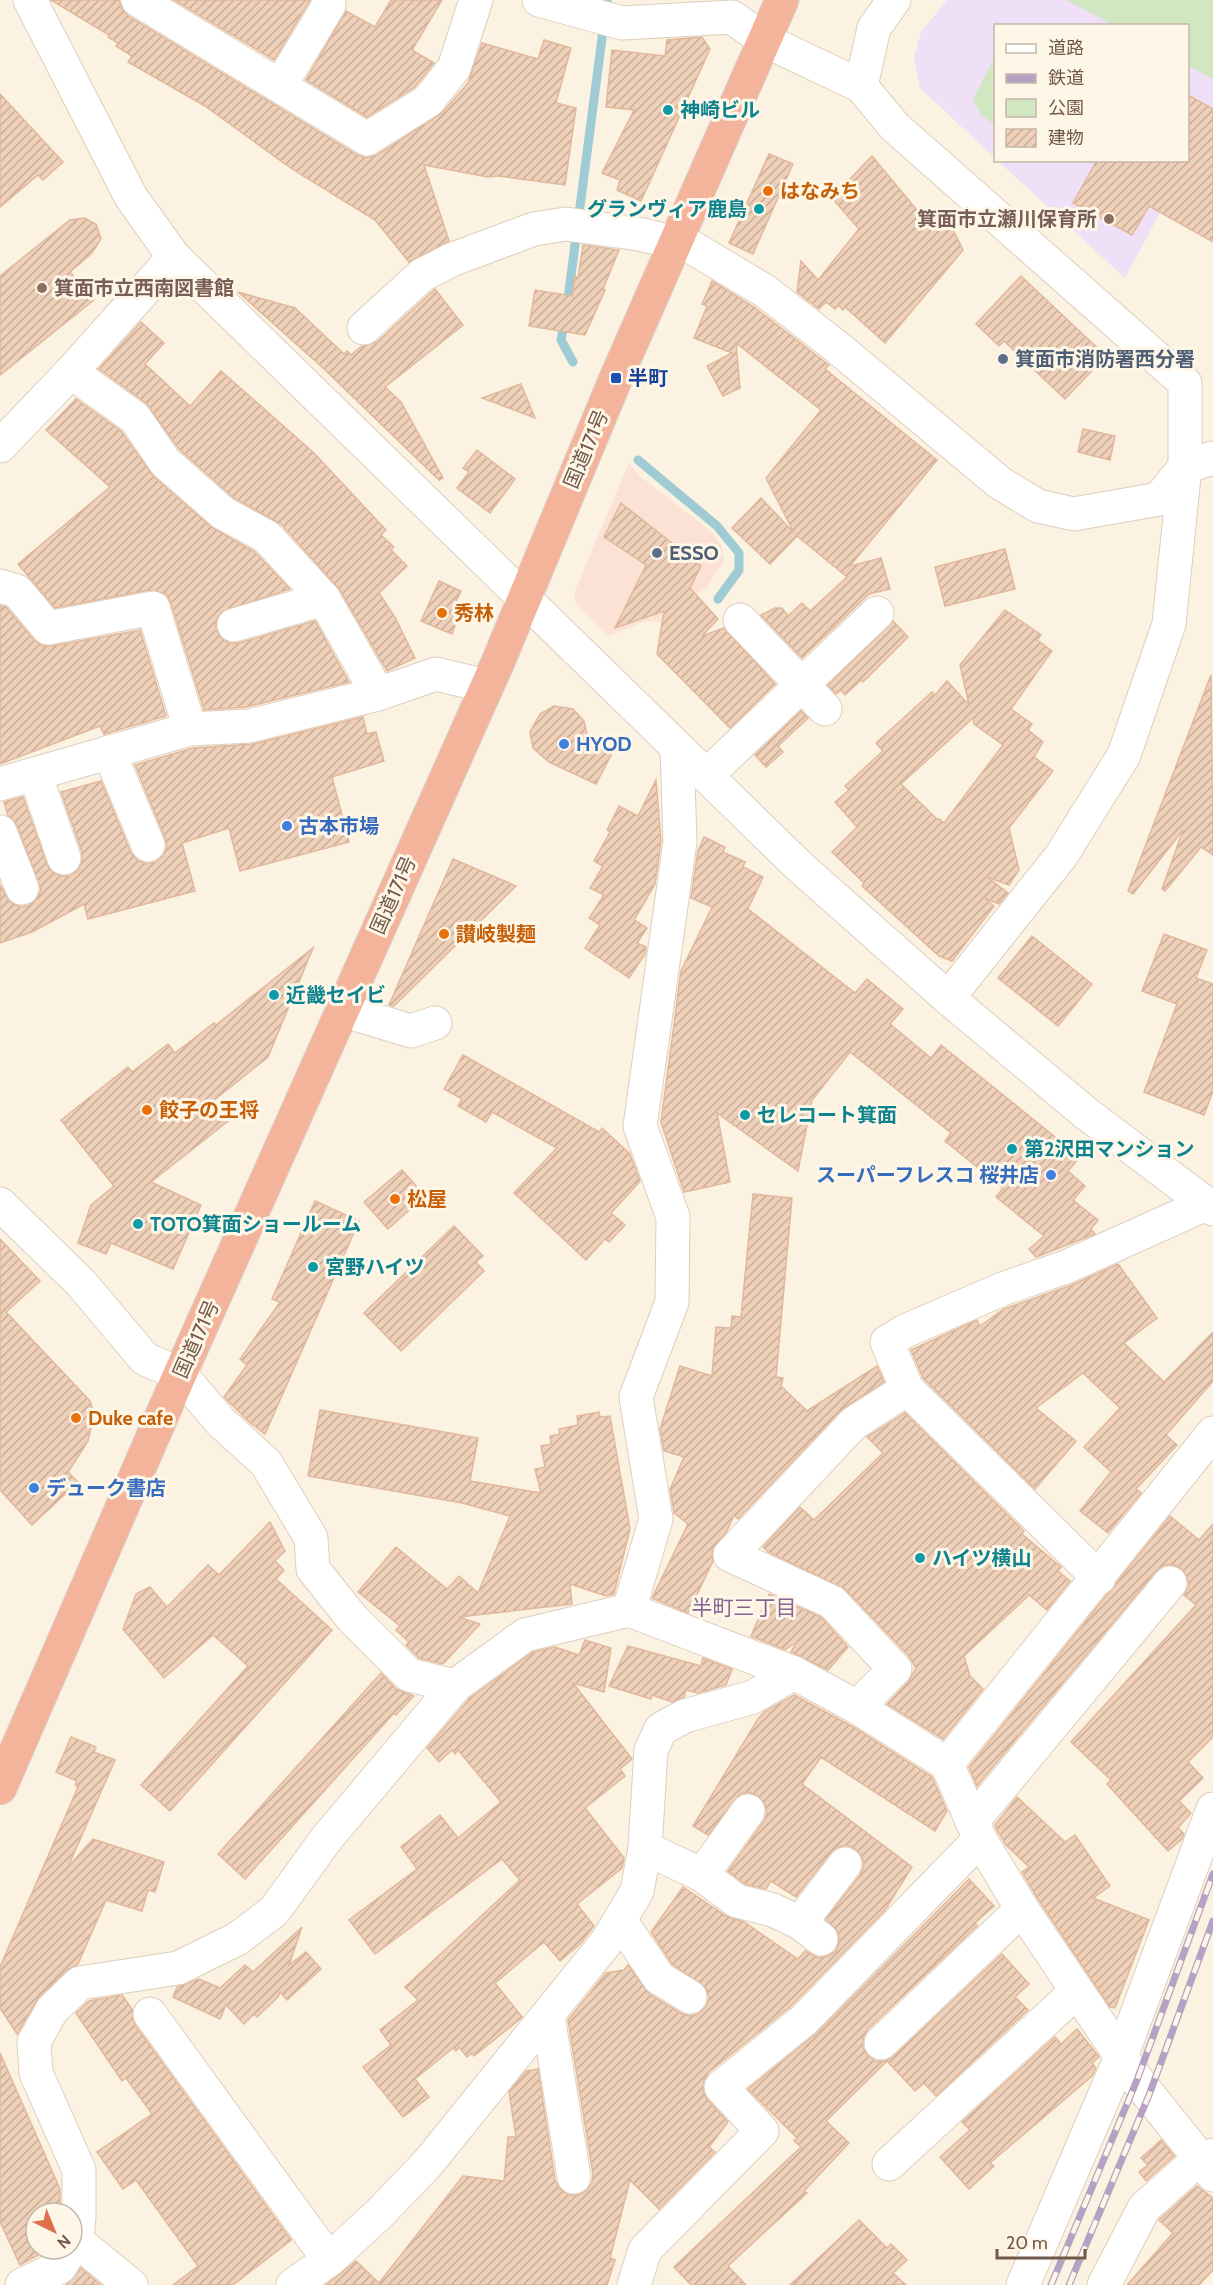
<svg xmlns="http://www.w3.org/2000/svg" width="1213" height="2285" font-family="Cabin,'Noto Sans JP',sans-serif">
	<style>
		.commercial { fill: #fbe2d5 }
		.education { fill: #efdff7 }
		.green { fill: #d0e7c1 }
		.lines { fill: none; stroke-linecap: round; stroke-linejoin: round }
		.stream { stroke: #9ecbd4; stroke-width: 9 }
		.building { fill: url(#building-hatch); stroke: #e1b89c; stroke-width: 1.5; fill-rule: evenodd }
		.minor-casing { stroke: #decebe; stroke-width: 35 }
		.highway-casing { stroke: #dad4d0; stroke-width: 35 }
		.minor { stroke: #fff; stroke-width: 33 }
		.highway { stroke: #f3b49b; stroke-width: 33 }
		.rail-casing { stroke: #b4a1c3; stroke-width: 7 }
		.rail { stroke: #fef6e7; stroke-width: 4.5; stroke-dasharray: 14; stroke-linecap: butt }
		.culture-dot { fill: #0f9aa8; stroke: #fef6e7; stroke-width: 2 }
		.food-dot { fill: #e8710a; stroke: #fef6e7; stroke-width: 2 }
		.education-dot { fill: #8d6e63; stroke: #fef6e7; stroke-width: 2 }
		.service-dot { fill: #5c6f8a; stroke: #fef6e7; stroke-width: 2 }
		.transit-dot { fill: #1a4fb4; stroke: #fef6e7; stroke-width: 2 }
		.shop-dot { fill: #3f7fe0; stroke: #fef6e7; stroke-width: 2 }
		.labels { text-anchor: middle; stroke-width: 6; stroke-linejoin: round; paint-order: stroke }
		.culture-label { font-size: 20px; font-weight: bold; fill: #0d838f; stroke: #fef6e7; text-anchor: start }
		.food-label { font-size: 20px; font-weight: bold; fill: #c56008; stroke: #fef6e7; text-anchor: start }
		.education-label { font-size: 20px; font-weight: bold; fill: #785e54; stroke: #fef6e7; text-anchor: end }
		.service-label { font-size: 20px; font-weight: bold; fill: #4e5e75; stroke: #fef6e7; text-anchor: start }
		.transit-label { font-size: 20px; font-weight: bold; fill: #164399; stroke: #fef6e7; text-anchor: start }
		.street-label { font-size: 20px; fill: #71584a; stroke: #fef6e7 }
		.shop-label { font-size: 20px; font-weight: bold; fill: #366cbe; stroke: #fef6e7; text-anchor: start }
		.neighbourhood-label { font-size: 21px; fill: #856594; stroke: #fef6e7 }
	</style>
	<defs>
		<pattern id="building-hatch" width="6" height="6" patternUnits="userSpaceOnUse" patternTransform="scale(1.5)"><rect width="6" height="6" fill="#efd1ba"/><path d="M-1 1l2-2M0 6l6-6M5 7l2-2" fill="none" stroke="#c6ac99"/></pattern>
	</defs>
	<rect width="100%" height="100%" fill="#fbf2e1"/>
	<path class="commercial" d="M629 463 641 477 711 531 721 545 724 561 706 588 674 607 660 622 645 621 609 636 576 603 574 593Z"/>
	<path class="education" d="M947 0H1213V114L1125 278 998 161 1188 160V26H996L995 158 920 88 914 58 921 32Z"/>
	<g class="green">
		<path d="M1066 0H1213V79L1188 66V26L1113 25Z"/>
		<path d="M995 57V125L981 115 973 99Z"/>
	</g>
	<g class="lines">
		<g class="stream">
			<path d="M567 306 607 0"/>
			<path d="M565 320 561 340 573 362"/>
			<path d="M638 460 717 526 739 553V570L718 599"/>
		</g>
	</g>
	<g class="building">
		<path d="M51 0H119L122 9 128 16 357 155 366 158 377 155 442 113 468 83 482 43 538 59 544 40 571 48 556 103 576 108 565 185 498 176 488 177 424 165 449 241 409 262 375 220 292 169 205 106 128 62 132 56 116 46 118 43 108 37 109 35Z"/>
		<path d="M174 0H310L274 60Z"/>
		<path d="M391 0H442L412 50 434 63 415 87 367 117 306 80 346 11 375 27Z"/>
		<path d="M702 37 710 49 641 201 617 190 620 180 602 173 634 110 606 107 612 50 665 56 667 40Z"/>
		<path d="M0 94 63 162 43 180 38 175 0 207Z"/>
		<path d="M1188 95 1213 109V242L1149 206 1132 235 1073 203 1097 160H1188Z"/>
		<path d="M769 154 793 164 753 254 729 243Z"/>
		<path d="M872 156 921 215 925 211 940 227 947 218 963 250 885 343 845 307 843 310 838 305 835 309 826 302 819 309 797 292 801 261 818 280 859 229 832 198Z"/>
		<path d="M84 218 96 224 101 239 92 253 70 272 94 300 0 375V276L70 220Z"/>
		<path d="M583 245 619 250 603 289 605 290 585 335 529 326 535 290 572 296 575 276 578 278Z"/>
		<path d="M1021 276 1106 356 1065 399 1004 341 999 346 976 324Z"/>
		<path d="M712 281 754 307 825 362 829 365 825 369 937 460 850 566 881 558 890 589 869 594 802 658 761 615 775 608H782L788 616 802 603 810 611 847 577 797 536 770 564 732 528 761 498 794 533 766 478 821 410 736 343 740 388 723 396 707 366 732 353 694 338 707 306 702 304Z"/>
		<path d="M435 289 463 325 385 387 401 402 443 478 439 480 323 368 238 292 295 308 344 354 347 351 351 355 362 346 377 342Z"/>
		<path d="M141 322 164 343 145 364 190 406 221 371 314 453 386 530 381 535 394 547 391 550 407 566 379 593 396 619 415 658 387 671 340 590 281 524 234 498 179 449 146 403 99 369Z"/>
		<path d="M521 384 535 418 482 398Z"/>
		<path d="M76 399 121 431 153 476 211 527 255 552 290 589 221 612 216 621V630L221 638 229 643H239L315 621 349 682 246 707 204 710 171 603 166 594 149 590 55 608 18 564 110 487 46 430Z"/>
		<path d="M1083 429 1115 436 1110 460 1078 452Z"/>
		<path d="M477 450 515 479 490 513 457 488 469 472 463 468Z"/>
		<path d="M621 503 701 566 690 588 718 619 702 636 724 628 775 684 730 728 657 654 664 611 615 628 646 565 604 537Z"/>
		<path d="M1005 549 1015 589 945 606 935 567Z"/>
		<path d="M439 581 461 591 456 601 463 604 452 634 421 621Z"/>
		<path d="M0 606 6 607 34 640 42 646H52L140 630 166 716 104 734 100 726 0 764Z"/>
		<path d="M1005 610 1041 635 1037 640 1052 651 1011 709 1032 724 1028 730 1043 742 1034 757 1053 771 1009 828 1019 870 1009 885 987 877 1008 893 999 904 985 898 994 906 952 961 939 956 862 886 864 883 832 852 857 827 835 802 849 790 845 786 883 751 876 743 932 692 935 695 947 681 969 705 960 665ZM973 718 974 724 1003 745 944 823 939 819 938 820 901 784Z"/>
		<path d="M893 621 908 637 863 682 861 680 845 695 841 690 836 694 828 685Z"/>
		<path d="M1211 675 1213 855 1201 847 1165 891 1162 889 1183 830 1133 894 1128 891Z"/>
		<path d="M554 706 573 709 584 721 588 739 612 753 596 784 549 762 533 748 530 732 540 714Z"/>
		<path d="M801 711 808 718 778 746 783 752 766 767 755 755Z"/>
		<path d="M363 717 367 734 376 732 384 761 332 777 349 842 240 871 229 828 182 843 195 891 88 919 84 904 32 932 0 943V885L10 902 20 907 28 906 36 900 41 890 17 825 8 816 4 802 23 797 47 865 52 872 61 876H70L78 870 82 861V852L61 792 101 781 131 853 137 860 146 864 155 862 163 856 167 847 165 838 135 765 193 748 253 744Z"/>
		<path d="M656 780 661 841 655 884 634 920 647 928 637 943 646 947 645 954 629 978 585 948 600 925 589 918 604 895 590 888 603 866 594 861 610 832 607 830 619 806 638 816Z"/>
		<path d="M704 837 725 847 723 852 745 862 743 867 763 877 748 909 855 993 867 979 903 1009 890 1024 931 1058 941 1045 1080 1157 1068 1171 1085 1186 1073 1200 1098 1220 1091 1229 1095 1234 1036 1257 1029 1249 1044 1236 996 1197 1003 1188 945 1141 951 1133 850 1052 812 1100 798 1171 717 1113 730 1182 684 1192 661 1122 681 971 712 907 691 898 698 851Z"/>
		<path d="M453 859 516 886 394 1006 389 1005Z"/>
		<path d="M1164 934 1207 950 1196 978 1213 984V1091L1204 1115 1144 1092 1177 1004 1142 991Z"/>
		<path d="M1032 936 1092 984 1058 1026 998 978Z"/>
		<path d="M313 948 268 1057 213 1101 228 1121 151 1182 201 1205 173 1269 111 1243 106 1254 78 1243 91 1205 114 1186 61 1120 128 1067 132 1072 168 1044 175 1053 214 1023 216 1025Z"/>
		<path d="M463 1055 599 1132 602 1128 630 1154 640 1181 611 1213 625 1225 609 1242 605 1239 586 1260 514 1193 557 1148 492 1112 486 1122 458 1106 462 1099 444 1089Z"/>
		<path d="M402 1170 425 1196 388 1229 364 1202Z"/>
		<path d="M753 1194 792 1198 776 1377 783 1378 781 1386 807 1411 877 1366 884 1382 841 1410 738 1519 734 1515 727 1531 712 1549 713 1561 688 1613 652 1598 688 1524 674 1513 670 1489 684 1457 664 1451 660 1429 680 1366 712 1376 716 1327 731 1328 732 1316 741 1317Z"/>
		<path d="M315 1201 359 1221 265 1434 248 1421 224 1397 247 1365 240 1359 280 1302 272 1299Z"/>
		<path d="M454 1226 483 1256 476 1262 484 1271 401 1351 364 1313Z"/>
		<path d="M0 1239 40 1281 6 1312 90 1401 94 1414 88 1441 68 1472 78 1482 32 1525 0 1490Z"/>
		<path d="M1118 1264 1157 1318 1124 1343 1164 1382 1213 1332V1381L1166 1435 1177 1445 1136 1489 1141 1493 1108 1533 1080 1511 1111 1472 1084 1447 1120 1408 1083 1373 1036 1408 1076 1441 1035 1489 923 1378 911 1350 977 1320 980 1326 1004 1309 1072 1285Z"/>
		<path d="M320 1410 478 1438 470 1481 541 1493 535 1469 545 1467 541 1446 551 1444 550 1436 560 1434 559 1429 578 1425 577 1416 599 1412 600 1417 610 1416 630 1529 614 1594 606 1596 570 1584 572 1604 459 1617 480 1624 443 1664 419 1658 406 1645 409 1642 396 1630 400 1626 358 1592 396 1547 447 1589 459 1576 478 1593 510 1516 462 1503 308 1476Z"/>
		<path d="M905 1413 1024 1531 1022 1534 1061 1567 1058 1571 1070 1581 1047 1610 1029 1595 964 1656 970 1676 983 1689 943 1739 887 1704 908 1682 916 1668 909 1656 845 1589 768 1552 763 1547 800 1507 814 1520 883 1453 867 1437Z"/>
		<path d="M1170 1516 1199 1540 1213 1524V1737L1188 1762 1203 1778 1179 1801 1191 1813 1178 1828 1184 1834 1182 1839 1168 1851 1107 1784 1111 1780 1071 1742 1196 1605 1184 1595 1189 1586 1187 1576 1182 1569 1174 1565H1164L1156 1571 977 1786 969 1767Z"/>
		<path d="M270 1522 285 1551 275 1561 284 1570 276 1579 332 1630 170 1811 141 1785 248 1666 213 1635 164 1678 123 1629 136 1594 150 1587 167 1607 208 1565 219 1575Z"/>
		<path d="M769 1594 821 1617 848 1647 828 1670 791 1652 797 1642 785 1650 751 1636Z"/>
		<path d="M585 1640 611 1648 604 1692 573 1683 632 1759 620 1769 625 1776 585 1808 624 1858 622 1868 577 1904 594 1926 580 1944 560 1961 544 1942 495 1983 522 2017 519 2020 474 2056 472 2053 467 2057 459 2047 456 2051 453 2048 415 2079 429 2097 403 2117 363 2067 391 2045 380 2030 418 2000 405 1987 520 1880 502 1859 375 1954 349 1920 417 1869 401 1847 440 1815 458 1838 501 1802 458 1750 455 1754 452 1750 439 1762 427 1748 470 1698 533 1652 555 1647 579 1655Z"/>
		<path d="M628 1646 701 1666 703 1658 732 1669 726 1685 698 1693 686 1690 684 1697 672 1702 652 1695 651 1699 609 1686Z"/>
		<path d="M381 1673 396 1689 414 1696 396 1715 394 1713 245 1879 218 1854Z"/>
		<path d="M794 1695 855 1728 932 1777 947 1811 935 1831 821 1757 802 1784 912 1867 885 1910 791 2006 709 2072 704 2080 703 2090 707 2099 728 2122 709 2147 715 2152 659 2209 630 2180 610 2258 615 2260 607 2285H326L356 2261 379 2283 463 2176 504 2181 508 2137H516L509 2092 526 2071 538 2069 555 2180 559 2188 568 2195H578L586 2191 592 2183 593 2174 568 2020 606 1973 624 1970 628 1965 649 1994 680 2013 690 2016 698 2014 706 2007 709 1998 706 1988 672 1964 651 1932 683 1887 726 1916 744 1922 798 1959 805 1951 819 1958 828 1956 836 1951 839 1942 838 1932 826 1919 860 1875 864 1866 862 1857 857 1850 847 1845 838 1847 831 1852 796 1897 771 1881 766 1889 745 1884 728 1871 764 1821 767 1813 765 1804 758 1796 749 1792 740 1794 708 1835 693 1826 758 1719 764 1712Z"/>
		<path d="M71 1737 96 1747 94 1752 115 1760 68 1867 93 1839 164 1862 155 1892 148 1890 142 1911 106 1900 78 1964 67 1970 39 1997 17 2034 0 2008V1967L78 1787 75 1785 77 1781 56 1772Z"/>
		<path d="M1017 1797 1065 1842 1075 1835 1110 1886 1093 1898 1149 1920 1115 2008 1110 2007 1038 1899 1022 1872 1029 1867 1006 1845 997 1830 995 1825Z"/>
		<path d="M969 1879 994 1906 975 1923 977 1926 868 2029 863 2038V2048L868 2056 875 2061H885L893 2057 1002 1954 1029 1984 1015 1997 1028 2010 936 2096 924 2083 915 2091 887 2061 826 2121 849 2143 804 2191 807 2193 728 2266 746 2285H691L674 2267 801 2147 794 2141 797 2138 748 2089 817 2033Z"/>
		<path d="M302 1927 289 1965 306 1952 321 1969 287 2000 280 1992 278 1997 257 2017 254 2014 244 2024 226 2005 220 2019 173 1997 177 1987 199 1979 220 1988 245 1965 253 1972Z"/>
		<path d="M122 1995 132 2009 135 2025 291 2240 233 2285H173L198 2266 136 2180 123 2189 97 2152 152 2114 126 2078 122 2081 76 2013 89 2001Z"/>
		<path d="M1077 2029 1099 2057 1092 2063 1096 2068 1092 2076 990 2163 994 2166 969 2189 940 2157 970 2130 962 2122 1055 2037 1061 2044Z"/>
		<path d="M0 2053 60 2189V2213H35L36 2249H49L20 2265 0 2222Z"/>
		<path d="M1161 2140 1174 2156 1146 2181 1139 2172 1148 2165 1141 2158Z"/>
		<path d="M1197 2186 1213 2198V2270L1199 2285H1127L1173 2233 1159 2220Z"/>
		<path d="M859 2220 887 2248 891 2244 907 2260 893 2273 906 2285H790Z"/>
		<path d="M81 2268 101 2285H66Z"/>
	</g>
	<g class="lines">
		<defs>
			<g id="minor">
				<path d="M30 0 131 197 174 257 799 866 948 998 1087 1114 1213 1209"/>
				<path d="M138 0 367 139 428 101 454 68 476 0"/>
				<path d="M539 0 622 23 732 17 764 40 861 86 895 127 1185 383V467L1169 624 1124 755 1061 856 948 998"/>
				<path d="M280 86 329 5"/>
				<path d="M861 86 874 28 894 0"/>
				<path d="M678 239 765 291 837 347 1000 483 1038 506 1074 514 1159 499 1185 467 1213 458"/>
				<path d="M364 328 422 275 451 260 534 229 566 224 639 234 676 243"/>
				<path d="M71 372 135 418 165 462 223 513 267 537 324 599 378 694"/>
				<path d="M0 446 71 372 174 257"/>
				<path d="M0 586 17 591 48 628 153 608 190 729"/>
				<path d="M740 620 825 709"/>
				<path d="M234 625 324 599"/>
				<path d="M109 752 148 845"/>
				<path d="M35 774 64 858"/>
				<path d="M706 776 877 613"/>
				<path d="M0 784 190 729 249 726 378 694 436 674 486 686"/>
				<path d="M0 832 22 888"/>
				<path d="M342 1010 411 1031 435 1023"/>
				<path d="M0 1204 81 1283 145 1359 180 1374 221 1422 266 1463 311 1538 313 1569 352 1618 409 1675 455 1686"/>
				<path d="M907 1389 887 1342 905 1331 1005 1288 1066 1267 1206 1204"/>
				<path d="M629 1610 656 1519 636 1397 672 1302 673 1217 640 1126 680 842 677 748"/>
				<path d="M857 1707 895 1669 832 1602 730 1555 854 1423 907 1389 1099 1578"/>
				<path d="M947 1764 1213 1433"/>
				<path d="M972 1822 1170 1583"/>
				<path d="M645 1848 702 1875 737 1901 773 1910 800 1923 821 1939"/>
				<path d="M702 1875 748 1811"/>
				<path d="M620 1920 659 1978 690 1997"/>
				<path d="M800 1923 845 1864"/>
				<path d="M150 2014 329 2260"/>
				<path d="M548 2016 574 2177"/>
				<path d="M881 2043 1022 1909"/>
				<path d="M889 2164 1076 1992"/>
				<path d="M77 2241 131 2285"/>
				<path d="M72 2248 77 2241 79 2216V2170L36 2073 34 2042 52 2010 80 1983 178 1968 237 1939 274 1911 327 1838 455 1686 525 1635 629 1610 794 1673 857 1707 947 1764 980 1839 1022 1909 1137 2080 1213 2175"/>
				<path d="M22 2285 60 2267 71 2249"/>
				<path d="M293 2285 329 2260 380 2213 428 2163 608 1940 637 1891 645 1848 651 1750 661 1729 685 1716 753 1697 794 1673"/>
				<path d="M634 2285 645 2250 762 2131 721 2087 804 2020 980 1839"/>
				<path d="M1023 2285 1121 2057 1213 1809"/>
				<path d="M1104 2285 1144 2208 1199 2159 1213 2155"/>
			</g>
			<path id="highway" d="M0 1788 180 1374 498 662 616 378 782 0"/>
		</defs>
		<use href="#minor" class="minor-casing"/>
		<use href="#highway" class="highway-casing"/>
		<use href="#minor" class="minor"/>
		<use href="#highway" class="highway"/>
		<defs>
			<g id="rail">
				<path d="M1051 2285 1137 2080 1213 1874"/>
				<path d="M1069 2285 1149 2095 1213 1921"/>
			</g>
		</defs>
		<use href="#rail" class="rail-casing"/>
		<use href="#rail" class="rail"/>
	</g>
	<g class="culture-dot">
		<circle cx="668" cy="110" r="6"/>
		<circle cx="759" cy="209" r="6"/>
		<circle cx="274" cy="995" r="6"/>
		<circle cx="745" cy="1115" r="6"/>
		<circle cx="1012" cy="1149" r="6"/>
		<circle cx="138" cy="1224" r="6"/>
		<circle cx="313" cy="1267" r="6"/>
		<circle cx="920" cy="1558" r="6"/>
	</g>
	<g class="food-dot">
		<circle cx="768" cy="191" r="6"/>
		<circle cx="442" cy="613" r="6"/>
		<circle cx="444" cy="934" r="6"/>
		<circle cx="147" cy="1110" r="6"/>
		<circle cx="395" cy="1199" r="6"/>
		<circle cx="76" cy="1418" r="6"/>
	</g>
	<g class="education-dot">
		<circle cx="1109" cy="219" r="6"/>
		<circle cx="42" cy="288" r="6"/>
	</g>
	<g class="service-dot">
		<circle cx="1003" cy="359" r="6"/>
		<circle cx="657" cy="553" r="6"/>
	</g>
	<rect class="transit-dot" x="610" y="372" width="12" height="12" rx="3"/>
	<g class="shop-dot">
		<circle cx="564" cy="744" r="6"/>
		<circle cx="287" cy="826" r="6"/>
		<circle cx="1051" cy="1175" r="6"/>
		<circle cx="34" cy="1488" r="6"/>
	</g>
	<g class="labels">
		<g class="culture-label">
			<text x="680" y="117">神崎ビル</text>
			<text x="747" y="216" text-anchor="end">グランヴィア鹿島</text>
			<text x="286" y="1002">近畿セイビ</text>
			<text x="757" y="1122">セレコート箕面</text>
			<text x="1024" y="1156">第2沢田マンション</text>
			<text x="150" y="1231">TOTO箕面ショールーム</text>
			<text x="325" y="1274">宮野ハイツ</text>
			<text x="932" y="1565">ハイツ横山</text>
		</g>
		<g class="food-label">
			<text x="780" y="198">はなみち</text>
			<text x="454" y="620">秀林</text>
			<text x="456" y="941">讃岐製麺</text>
			<text x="159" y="1117">餃子の王将</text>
			<text x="407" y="1206">松屋</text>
			<text x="88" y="1425">Duke cafe</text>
		</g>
		<g class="education-label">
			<text x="1097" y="226">箕面市立瀬川保育所</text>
			<text x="54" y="295" text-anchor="start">箕面市立西南図書館</text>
		</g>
		<g class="service-label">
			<text x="1015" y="366">箕面市消防署西分署</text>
			<text x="669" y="560">ESSO</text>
		</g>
		<g class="transit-label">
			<text x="628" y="385">半町</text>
		</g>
		<g class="street-label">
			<text transform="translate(586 449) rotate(-67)" y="7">国道171号</text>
			<text transform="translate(393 895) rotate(-66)" y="7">国道171号</text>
			<text transform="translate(196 1339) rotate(-66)" y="7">国道171号</text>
		</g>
		<g class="shop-label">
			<text x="576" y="751">HYOD</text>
			<text x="299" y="833">古本市場</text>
			<text x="1039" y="1182" text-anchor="end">スーパーフレスコ 桜井店</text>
			<text x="46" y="1495">デューク書店</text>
		</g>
		<g class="neighbourhood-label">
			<text x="744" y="1615">半町三丁目</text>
		</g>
	</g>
	<rect x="994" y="24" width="195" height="138" fill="#fef6e7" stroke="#c6b7a8" stroke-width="1.5"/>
	<rect x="1006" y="44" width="30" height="9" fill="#ffffff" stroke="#c6b7a8" stroke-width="1.5"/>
	<text x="1048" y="54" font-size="18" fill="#71584a">道路</text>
	<rect x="1006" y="74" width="30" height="9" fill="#b4a1c3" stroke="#c6b7a8" stroke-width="1.5"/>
	<text x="1048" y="84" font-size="18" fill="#71584a">鉄道</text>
	<rect x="1006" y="99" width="30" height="18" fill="#d0e7c1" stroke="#c6b7a8" stroke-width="1.5"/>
	<text x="1048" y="114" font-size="18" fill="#71584a">公園</text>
	<rect x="1006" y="129" width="30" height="18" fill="url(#building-hatch)" stroke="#c6b7a8" stroke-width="1.5"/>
	<text x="1048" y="144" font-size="18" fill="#71584a">建物</text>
	<g transform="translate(54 2231) rotate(137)"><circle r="28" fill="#fef6e7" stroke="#c6b7a8" stroke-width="1.5"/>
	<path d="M0-4.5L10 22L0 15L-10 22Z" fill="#e0704b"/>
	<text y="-9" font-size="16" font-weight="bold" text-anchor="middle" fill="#71584a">N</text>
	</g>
	<path d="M997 2249v9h88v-9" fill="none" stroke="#71584a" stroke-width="3"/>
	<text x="1006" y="2249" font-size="18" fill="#71584a" stroke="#fef6e7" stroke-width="4.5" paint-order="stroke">20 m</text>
</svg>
